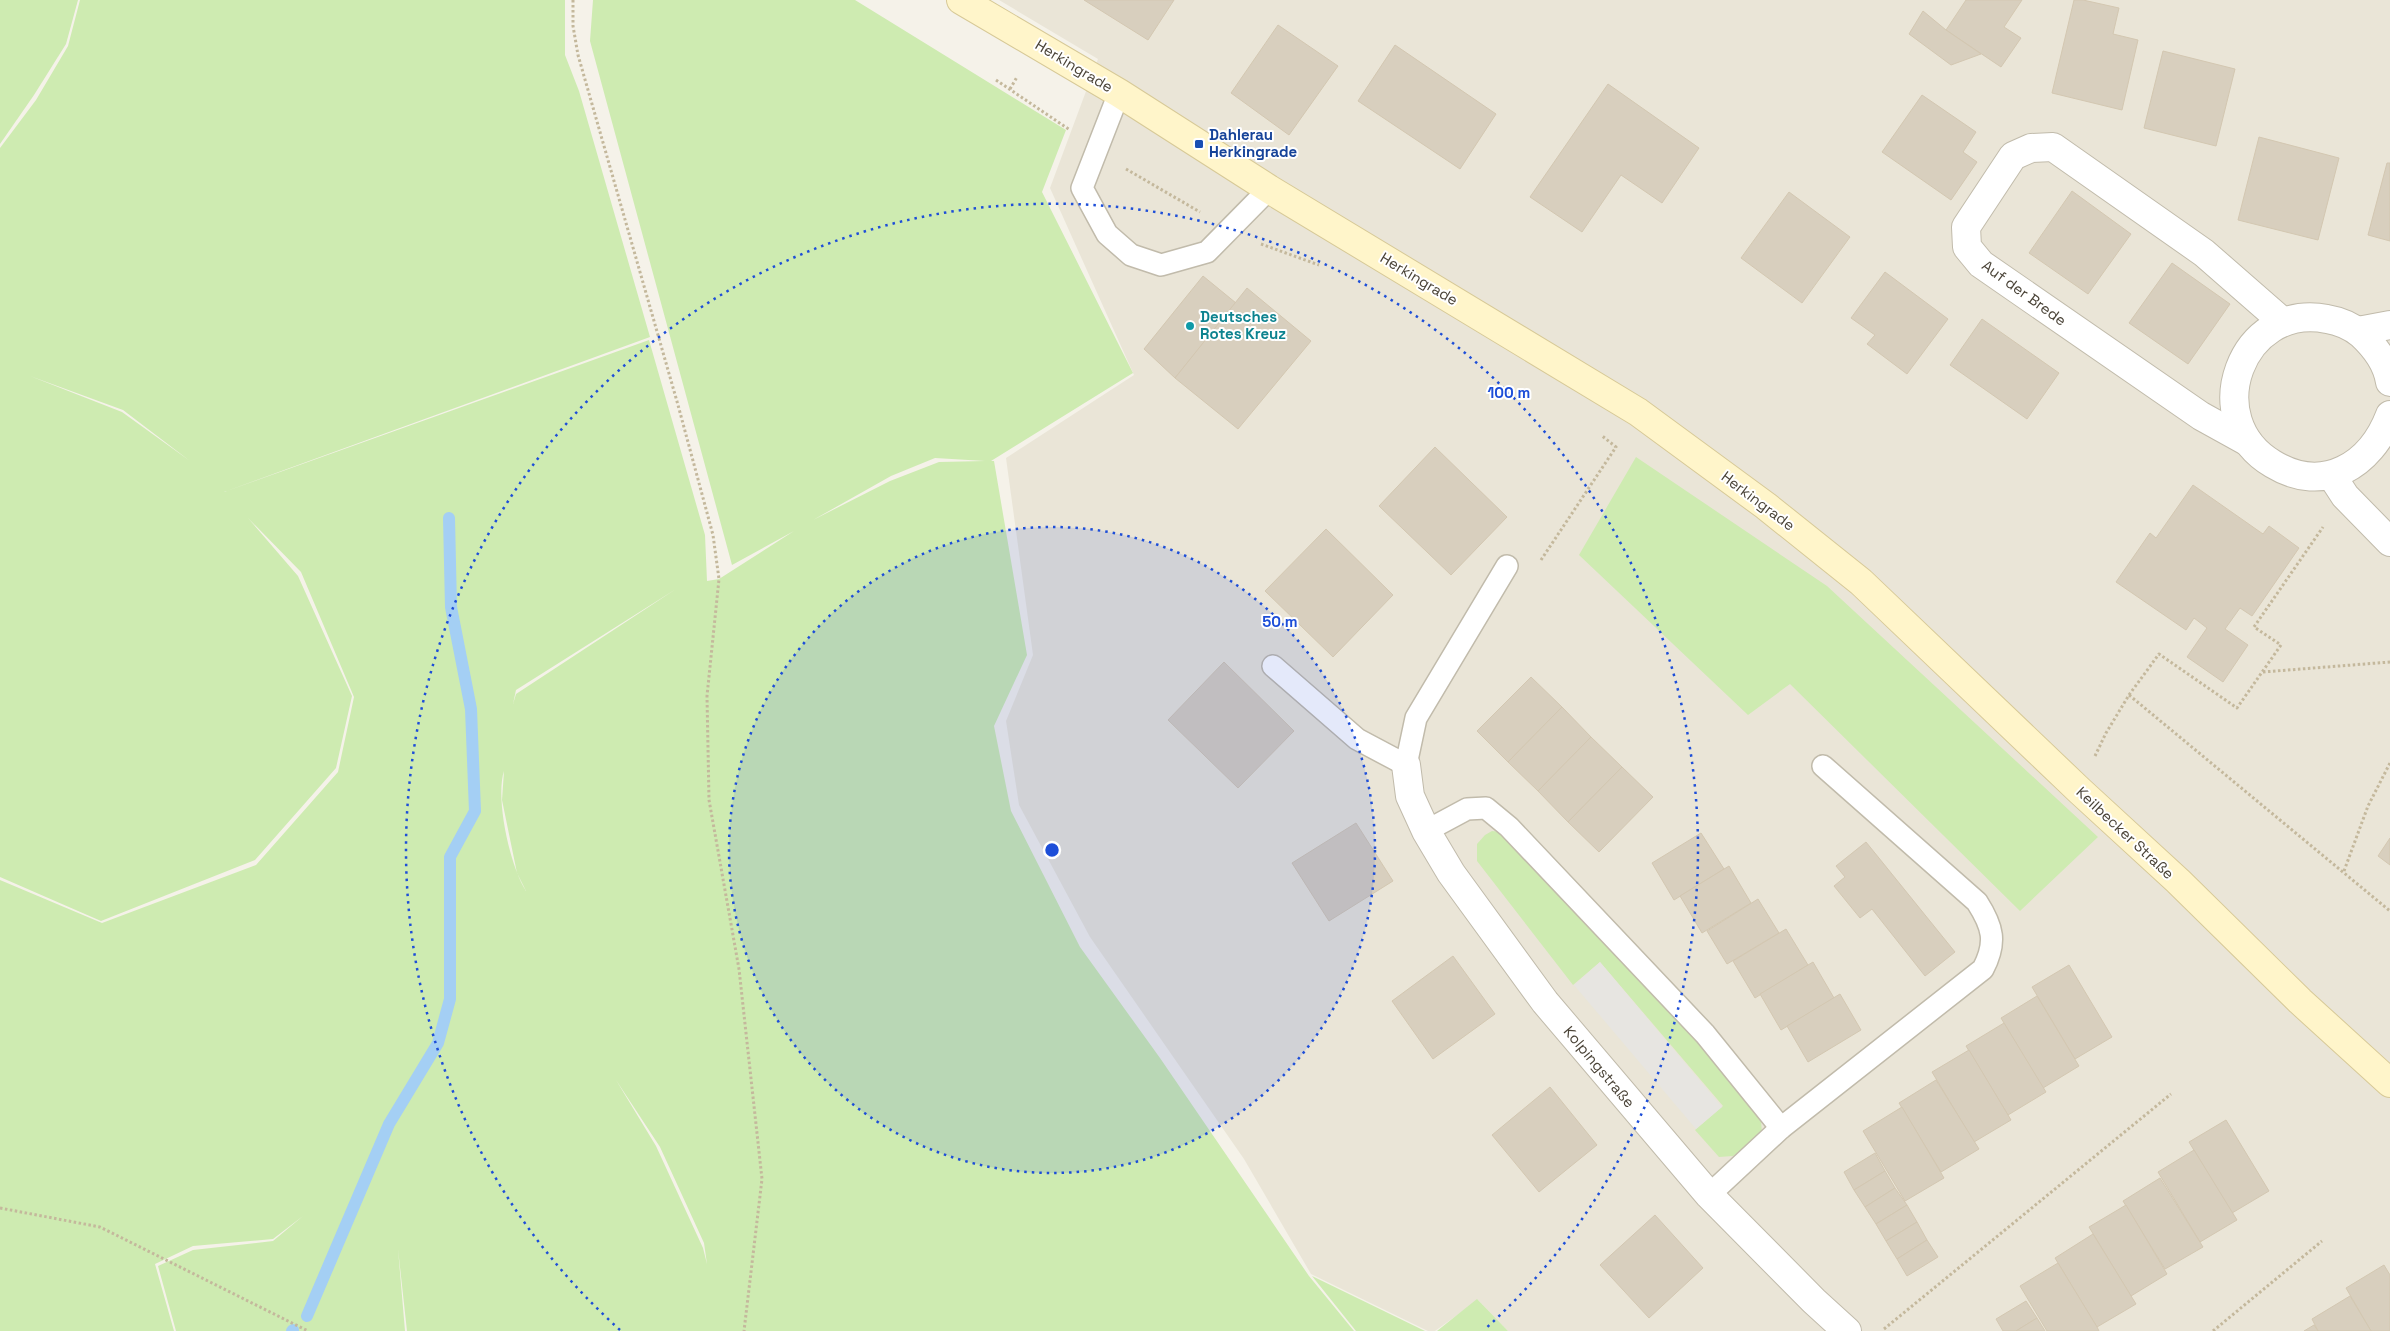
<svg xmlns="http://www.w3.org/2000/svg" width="2390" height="1331" font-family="'Space Grotesk',sans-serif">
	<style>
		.residential { fill: #eae5d7 }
		.green { fill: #ceebb1; fill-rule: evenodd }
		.parking { fill: #e7e5e1 }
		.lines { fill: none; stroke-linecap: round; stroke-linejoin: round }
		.stream { stroke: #a4cff4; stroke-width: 12 }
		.building { fill: #d8cfbe; stroke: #d3c7b1 }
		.service-casing { stroke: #c1bbab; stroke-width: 24 }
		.minor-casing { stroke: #c1bbab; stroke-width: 30 }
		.secondary-casing { stroke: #d7c997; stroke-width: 30 }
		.path { stroke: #c4b89c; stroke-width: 3; stroke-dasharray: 2.5 2.5; stroke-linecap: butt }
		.service { stroke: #fff; stroke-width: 21 }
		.minor { stroke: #fff; stroke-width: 28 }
		.secondary { stroke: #fff5ca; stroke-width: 28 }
		.ring { fill: none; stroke: #1d4ed8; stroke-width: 2.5; stroke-dasharray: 2.5 5 }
		.transit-dot { fill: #1a4fb4; stroke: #fff; stroke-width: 2 }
		.culture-dot { fill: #0f9aa8; stroke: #fff; stroke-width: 2 }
		.labels { text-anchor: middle; stroke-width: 4; stroke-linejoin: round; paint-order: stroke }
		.street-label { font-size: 15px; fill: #4a4337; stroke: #fff }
		.transit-label { font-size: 15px; font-weight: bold; fill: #164399; stroke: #fff; text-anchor: start }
		.culture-label { font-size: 15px; font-weight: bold; fill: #0d838f; stroke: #fff; text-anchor: start }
		.centre { fill: #1d4ed8; stroke: #fff; stroke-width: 2.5 }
		.ring-label { font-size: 15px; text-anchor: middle; font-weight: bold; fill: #1d4ed8; stroke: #fff; stroke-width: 4; stroke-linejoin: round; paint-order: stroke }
	</style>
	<rect width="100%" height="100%" fill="#f5f2e9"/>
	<path class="residential" d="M999 0H2390V1331H1508L1478 1300 1435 1331H1428L1311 1274 1244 1159 1090 937 1019 805 1006 721 1033 655 1006 458 1134 375 1050 188 1098 59Z"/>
	<g class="green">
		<path d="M0 0H78L66 44 34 95 0 144Z"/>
		<path d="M80 0H565V55L579 91 650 337 224 492 649 340 705 535 707 581 719 579 794 531 732 565 590 41 593 0H855L1066 130 1042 192 1133 373 991 461H994L1027 655 994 726 1011 811 1080 947 1160 1058 1309 1276 1354 1331H407L398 1249 405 1331H176L158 1266 193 1250 273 1241 303 1216 273 1239 193 1246 155 1264 174 1331H0V880L102 923 256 865 338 772 354 697 301 572 248 518 298 576 352 696 336 768 255 860 101 921 0 877V148L36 100 68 46ZM30 376 123 410 190 461 122 412ZM935 458 985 461 939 462 890 481 813 520 891 476ZM676 589 516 694 513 704 516 690ZM504 771 502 800 517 873 526 891C510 867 495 798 504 771ZM616 1080 660 1147 704 1243 707 1264 703 1248 656 1146Z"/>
		<path d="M1636 457 1827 586 2098 837 2020 911 1790 684 1748 715 1579 555Z"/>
		<path d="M1492 831 1501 832 1706 1046 1761 1120 1762 1134 1733 1156 1719 1157 1695 1130 1723 1106 1600 962 1573 985 1477 861V844L1485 835Z"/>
		<path d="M1312 1276 1425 1331H1356Z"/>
		<path d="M1477 1299 1508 1331H1437Z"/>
	</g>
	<path class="parking" d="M1600 962 1722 1107 1696 1129 1574 985Z"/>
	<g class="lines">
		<g class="stream">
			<path d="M307 1316 389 1124 438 1043 450 999V857L475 811 471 709 451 607 449 518"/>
			<path d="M292 1331 293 1330"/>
		</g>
	</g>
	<g class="building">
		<path d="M1084 0H1174L1148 40Z"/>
		<path d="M1966 0H2022L2004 27 2021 38 2001 67 1946 30Z"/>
		<path d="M2074 0H2083L2119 8 2113 34 2138 40 2122 110 2052 93Z"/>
		<path d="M1923 11 1946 30 1981 54 1951 65 1909 34Z"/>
		<path d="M1278 25 1338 66 1289 135 1231 93Z"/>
		<path d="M1395 45 1496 114 1460 169 1358 101Z"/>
		<path d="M2163 51 2235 69 2216 146 2144 128Z"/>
		<path d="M1608 84 1699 148 1662 203 1621 175 1582 232 1530 197Z"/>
		<path d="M1922 95 1976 132 1963 152 1977 162 1951 200 1882 152Z"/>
		<path d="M2259 137 2339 158 2318 240 2238 220Z"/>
		<path d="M2387 163H2390V241L2368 235Z"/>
		<path d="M2072 191 2131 234 2088 294 2029 253Z"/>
		<path d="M1789 192 1850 237 1802 303 1741 258Z"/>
		<path d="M2172 263 2230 304 2188 364 2129 323Z"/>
		<path d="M1885 272 1948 319 1907 374 1867 344 1875 335 1851 318Z"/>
		<path d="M1203 276 1236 303 1175 378 1144 349Z"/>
		<path d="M1247 288 1311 341 1238 429 1175 378Z"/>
		<path d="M1982 319 2059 373 2027 419 1950 365Z"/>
		<path d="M1435 447 1507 517 1451 575 1379 506Z"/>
		<path d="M2193 485 2263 534 2269 526 2299 548 2252 616 2240 608 2225 629 2248 645 2223 682 2187 657 2207 628 2194 618 2186 630 2116 582 2150 533 2156 538Z"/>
		<path d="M1326 529 1393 595 1333 657 1265 591Z"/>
		<path d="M1224 662 1294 731 1238 788 1168 720Z"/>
		<path d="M1531 677 1562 707 1508 762 1477 731Z"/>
		<path d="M1562 707 1591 737 1538 791 1508 762Z"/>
		<path d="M1591 737 1622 767 1568 822 1538 791Z"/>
		<path d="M1622 767 1653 797 1599 852 1568 822Z"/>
		<path d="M1356 823 1393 881 1329 921 1292 863Z"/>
		<path d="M1701 833 1724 869 1674 900 1652 863Z"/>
		<path d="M2390 838V865L2378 856Z"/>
		<path d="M1866 842 1955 952 1925 976 1872 909 1860 918 1834 886 1845 877 1836 866Z"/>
		<path d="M1729 866 1751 903 1702 933 1680 896Z"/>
		<path d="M1758 899 1779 933 1727 964 1707 931Z"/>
		<path d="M1786 929 1808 965 1755 998 1733 961Z"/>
		<path d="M1453 956 1495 1014 1433 1059 1392 1001Z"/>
		<path d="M1813 962 1834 998 1781 1030 1760 994Z"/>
		<path d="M2069 965 2112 1037 2075 1059 2032 987Z"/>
		<path d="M1840 994 1861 1030 1808 1062 1787 1026Z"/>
		<path d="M2037 996 2079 1066 2043 1088 2001 1018Z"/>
		<path d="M2004 1023 2046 1092 2008 1115 1966 1046Z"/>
		<path d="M1969 1050 2011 1120 1974 1142 1932 1072Z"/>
		<path d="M1936 1080 1979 1149 1941 1172 1899 1103Z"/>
		<path d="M1550 1087 1597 1145 1539 1192 1492 1135Z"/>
		<path d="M1902 1107 1944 1178 1905 1201 1863 1131Z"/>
		<path d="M2226 1120 2269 1191 2232 1213 2189 1142Z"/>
		<path d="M2194 1150 2237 1220 2200 1242 2158 1172Z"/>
		<path d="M1875 1153 1885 1171 1854 1190 1844 1172Z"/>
		<path d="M1885 1171 1895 1188 1865 1207 1854 1190Z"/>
		<path d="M2160 1178 2203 1247 2165 1269 2123 1201Z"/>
		<path d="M1895 1188 1907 1205 1876 1224 1865 1207Z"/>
		<path d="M1907 1205 1917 1222 1886 1241 1876 1224Z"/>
		<path d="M2126 1205 2167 1274 2131 1296 2089 1227Z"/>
		<path d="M1655 1215 1703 1268 1649 1318 1600 1265Z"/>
		<path d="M1917 1222 1927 1240 1897 1259 1886 1241Z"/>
		<path d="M2093 1234 2136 1304 2097 1327 2055 1258Z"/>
		<path d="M1927 1240 1938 1257 1907 1276 1897 1259Z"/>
		<path d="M2058 1263 2097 1327 2099 1331H2047L2020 1286Z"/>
		<path d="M2384 1265 2390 1275V1331H2371L2346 1288Z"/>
		<path d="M2350 1296 2371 1331H2318L2312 1319Z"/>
		<path d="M2026 1301 2037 1318 2016 1331H2003L1996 1319Z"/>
		<path d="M2037 1318 2045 1331H2016Z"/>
		<path d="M2314 1325 2318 1331H2304Z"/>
	</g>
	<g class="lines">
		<defs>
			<g id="service">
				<path d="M1119 93 1082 188 1107 234 1131 255 1161 265 1207 252 1269 189"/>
				<path d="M1273 666 1357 739 1406 765 1416 718 1507 566"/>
				<path d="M1426 831 1467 809 1486 808 1509 827 1705 1034 1781 1128"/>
				<path d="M1709 1195 1781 1128 1983 969C1997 942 1993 927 1977 902L1823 766"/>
			</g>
			<g id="minor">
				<path d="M2358 331 2390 325"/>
				<path d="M2390 382C2387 362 2375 347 2361 334 2351 326 2339 321 2327 319 2241 302 2198 420 2273 464 2324 495 2371 465 2390 415"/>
				<path d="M2248 442 2201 416 1981 264 1967 247 1966 227 2013 156 2031 148 2053 147 2204 253 2283 322"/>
				<path d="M2332 476 2345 496 2390 542"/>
				<path d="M1406 765 1410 796 1426 831 1451 873 1545 1002 1709 1195 1814 1301 1847 1331"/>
			</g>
			<path id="secondary" d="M961 0 1119 93 1269 189 1638 412 1766 506 1861 582 2080 791 2178 881 2300 1001 2390 1083"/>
		</defs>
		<use href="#service" class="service-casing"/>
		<use href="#minor" class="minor-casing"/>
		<use href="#secondary" class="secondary-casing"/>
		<g class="path">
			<path d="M573 0V26L578 55 678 405 713 535 719 579 707 696 709 800 739 969 762 1179 744 1331"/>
			<path d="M996 80 1070 130"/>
			<path d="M1010 89 1017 77"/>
			<path d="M1126 169 1200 212"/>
			<path d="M1261 244 1319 265"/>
			<path d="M1541 560 1616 447 1601 435"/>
			<path d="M2263 672 2390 662"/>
			<path d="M2129 695 2159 654 2237 708 2281 645 2254 627 2323 527"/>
			<path d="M2095 756 2106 733 2129 695 2390 911"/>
			<path d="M2344 871 2368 806 2390 763"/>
			<path d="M0 1208 100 1227 308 1331"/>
			<path d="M1884 1329 2171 1094"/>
			<path d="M2213 1331 2322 1241"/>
		</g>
		<use href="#service" class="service"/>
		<use href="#minor" class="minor"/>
		<use href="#secondary" class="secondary"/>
	</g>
	<circle cx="1052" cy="850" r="323" fill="#1d4ed8" fill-opacity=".12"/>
	<g class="ring">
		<circle cx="1052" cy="850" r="323"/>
		<path d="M620 1330A646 646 0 1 1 1484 1330"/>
	</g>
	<rect class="transit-dot" x="1194" y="139" width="10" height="10" rx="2.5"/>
	<circle class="culture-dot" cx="1190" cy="326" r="5"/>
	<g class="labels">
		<g class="street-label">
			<text transform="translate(1074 66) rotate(31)" y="5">Herkingrade</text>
			<text transform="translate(1419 279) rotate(31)" y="5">Herkingrade</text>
			<text transform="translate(2024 293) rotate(36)" y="5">Auf der Brede</text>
			<text transform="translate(1758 501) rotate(37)" y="5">Herkingrade</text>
			<text transform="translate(2125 833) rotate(43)" y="5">Keilbecker Straße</text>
			<text transform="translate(1599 1067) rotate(50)" y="5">Kolpingstraße</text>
		</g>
		<g class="transit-label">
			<text x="1209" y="140">Dahlerau<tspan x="1209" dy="17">Herkingrade</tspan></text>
		</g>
		<g class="culture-label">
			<text x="1200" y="322">Deutsches<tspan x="1200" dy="17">Rotes Kreuz</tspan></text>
		</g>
	</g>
	<circle cx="1052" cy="850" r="8" class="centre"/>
	<g class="ring-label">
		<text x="1509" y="398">100 m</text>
		<text x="1280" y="627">50 m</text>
	</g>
</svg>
